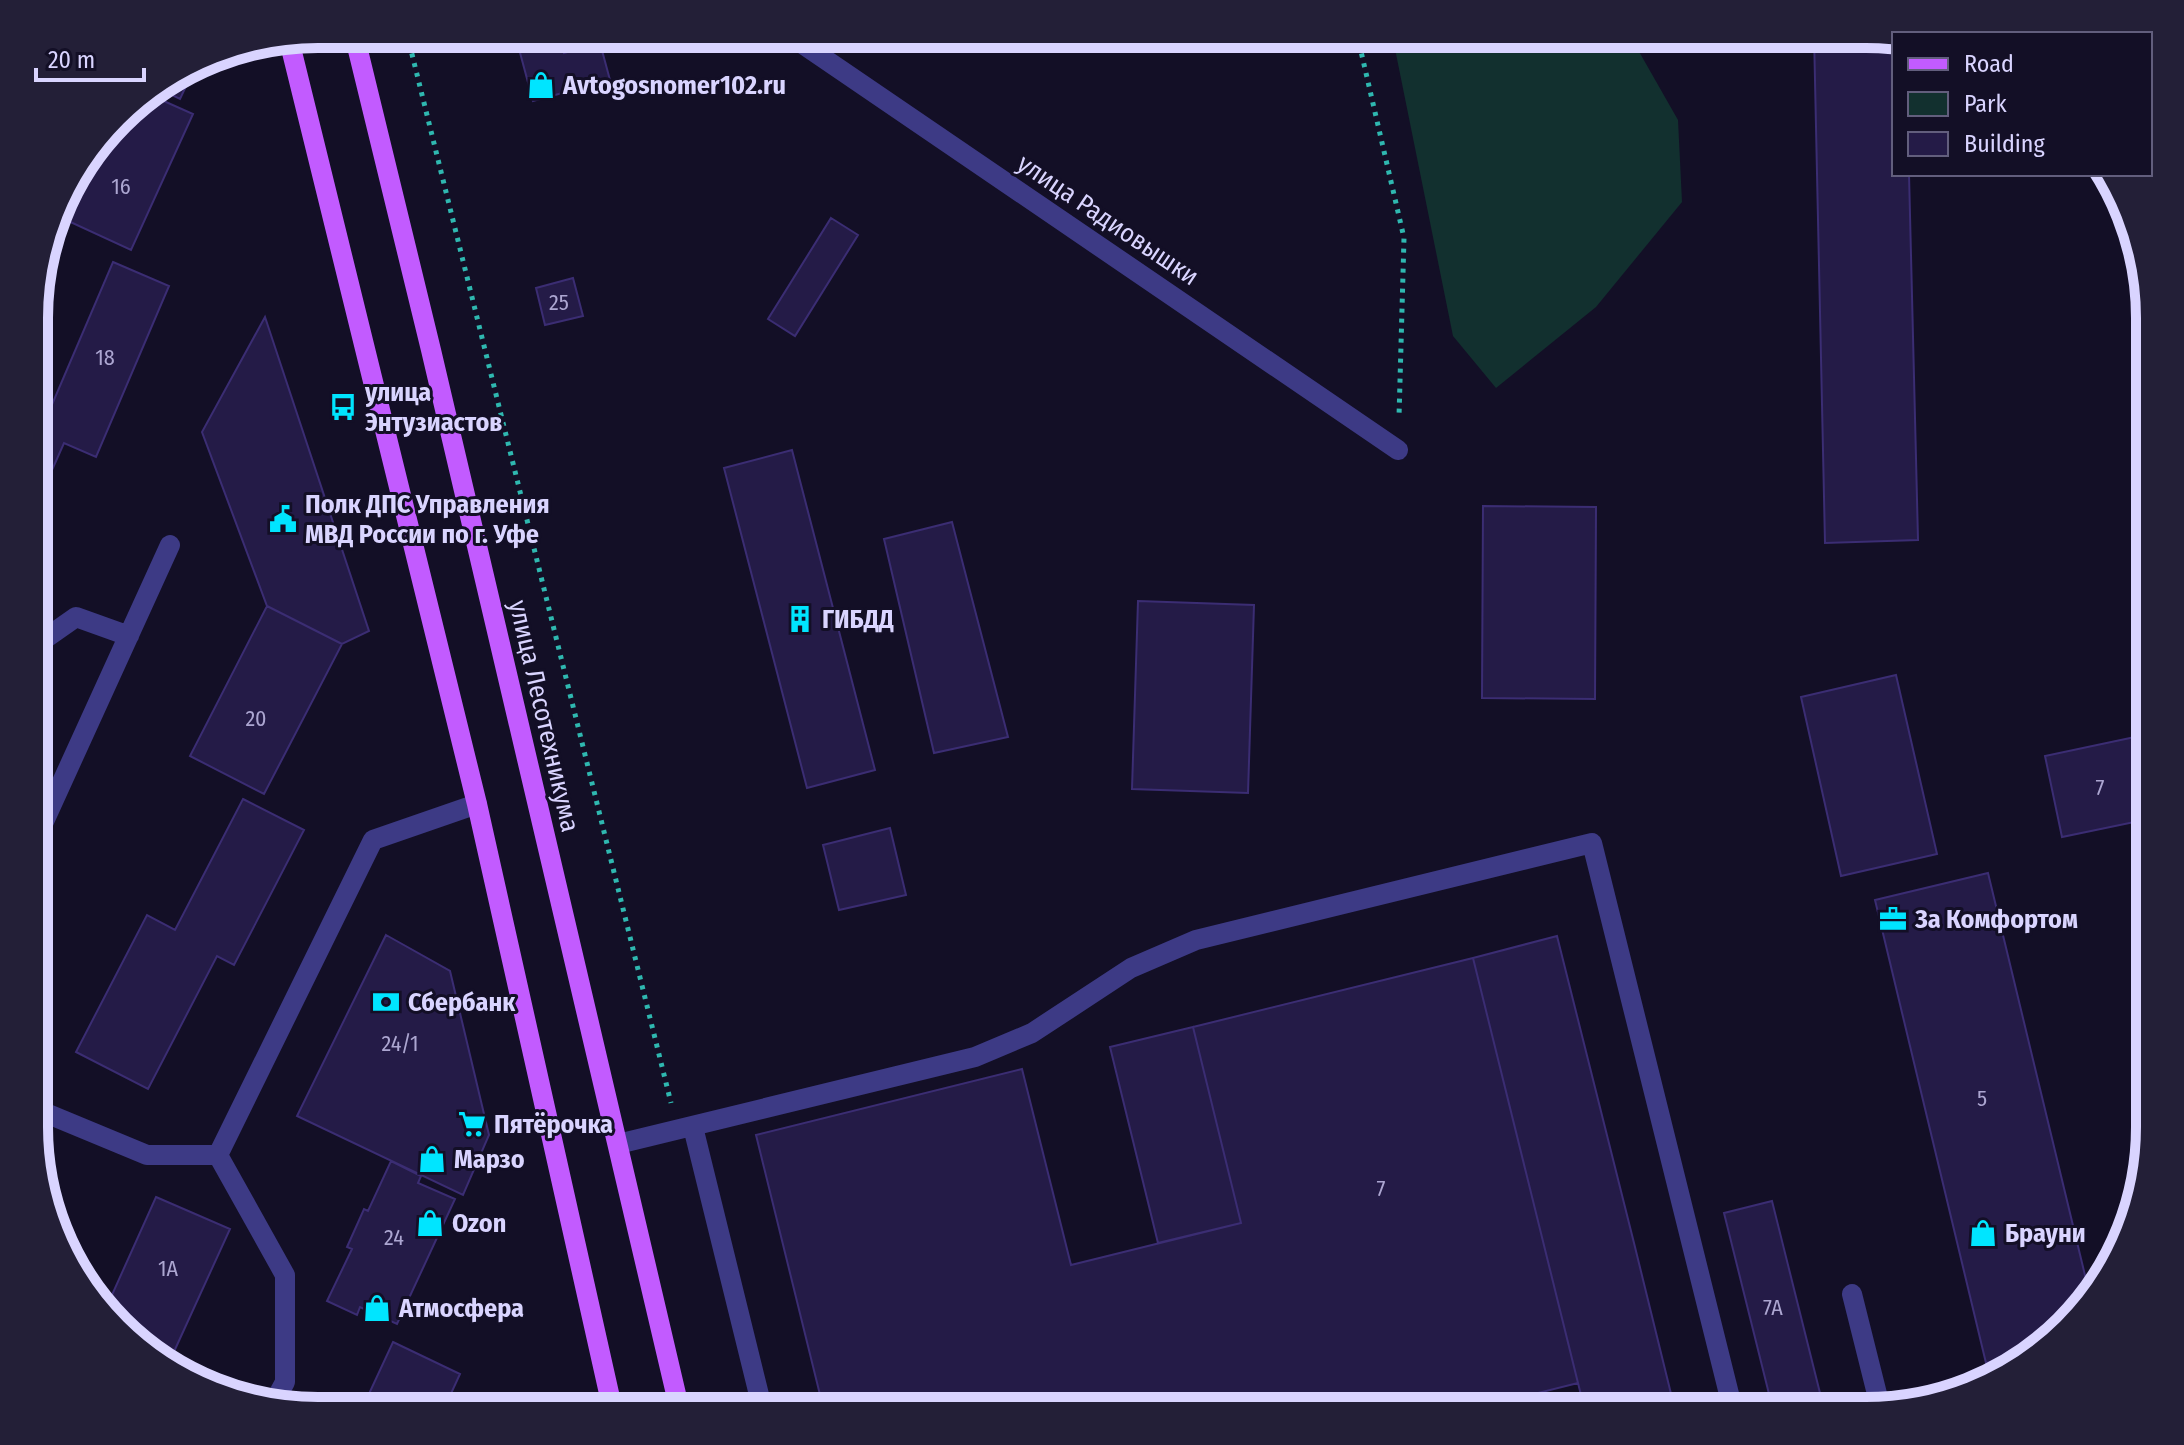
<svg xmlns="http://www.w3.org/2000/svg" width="2184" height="1445" font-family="'Fira Sans Condensed',sans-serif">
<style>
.green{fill:#12302f}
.building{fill:#241b47;stroke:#3b2d73;stroke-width:2}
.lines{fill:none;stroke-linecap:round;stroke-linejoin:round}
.path{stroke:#2fb8b0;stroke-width:5;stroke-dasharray:4 6;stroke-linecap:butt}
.minor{stroke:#3d3a85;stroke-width:20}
.major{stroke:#c25bff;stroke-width:20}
.labels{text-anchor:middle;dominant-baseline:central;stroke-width:6;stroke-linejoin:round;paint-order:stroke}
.number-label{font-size:22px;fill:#aca6d1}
.poi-label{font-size:26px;font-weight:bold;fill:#d9d4ff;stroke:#130f26;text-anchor:start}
.street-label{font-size:26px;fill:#d9d4ff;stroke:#130f26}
.rim{fill:none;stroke:#d9d4ff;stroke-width:10}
</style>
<rect width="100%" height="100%" fill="#130f26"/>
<path class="green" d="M1392 34H1629L1678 120 1682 202 1596 307 1496 388 1453 336Z"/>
<path class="building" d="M515 34H559L564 53 600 43 610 80 533 101Z
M1814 34H1867L1894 39V174H1909L1918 540 1825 543Z
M197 63 180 99 157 88Z
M148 94 193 114 131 250 66 220 101 143 130 105Z
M831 218 858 235 795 336 768 319Z
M113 262 169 286 96 457 64 443 36 506V430L40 431 42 428Z
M573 278 583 316 545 325 536 288Z
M265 317 369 631 342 644 267 606 202 432Z
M792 450 875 770 807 788 724 468Z
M1483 506 1596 507 1595 699 1482 698Z
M952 522 1008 737 934 753 884 539Z
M1138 601 1254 605 1248 793 1132 789Z
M267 606 342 644 264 794 190 756Z
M1896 675 1937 854 1841 876 1801 697Z
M2149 734V819L2062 837 2045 756Z
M243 799 304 830 234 965 217 956 148 1089 76 1052 147 915 175 930Z
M890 828 906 895 839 910 823 845Z
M1988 873 2090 1296 2030 1352 1986 1363 1875 900Z
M386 935 450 971 489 1135 463 1195 297 1116Z
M1557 936 1634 1243 1675 1410 1585 1411 1578 1383 1473 958Z
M1473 958 1578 1383 1466 1411H824L756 1135 1022 1069 1071 1265 1241 1223 1193 1027Z
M1193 1027 1241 1223 1158 1243 1110 1047Z
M391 1161 421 1176 418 1183 455 1199 397 1324 360 1307 357 1315 327 1301 352 1249 347 1247 356 1227 364 1209 368 1211Z
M156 1197 230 1229 167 1367 160 1363 107 1306Z
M1772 1201 1822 1401 1783 1410H1773L1724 1213Z
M393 1342 460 1374 443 1411H361Z"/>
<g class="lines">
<path class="path" d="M407 34 671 1103
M1357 34 1404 238 1399 417"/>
<path class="minor" d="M788 34 1398 450
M36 645 76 617 129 636
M36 839 170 545
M36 1109 147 1155H218L373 840 477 804
M693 1127 763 1411
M618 1144 975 1057 1032 1033 1131 968 1196 940 1592 843 1733 1410
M218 1155 285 1275V1382L273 1404
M1852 1294 1881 1410"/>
<path class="major" d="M354 34 431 350 680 1411
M289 40 477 804 613 1411"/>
</g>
<defs>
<g id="shop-bare" transform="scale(2.16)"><path d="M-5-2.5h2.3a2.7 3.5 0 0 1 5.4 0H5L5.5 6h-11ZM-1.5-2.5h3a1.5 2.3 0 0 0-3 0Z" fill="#00e5ff" stroke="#130f26" stroke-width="2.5" paint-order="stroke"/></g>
<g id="bus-bare" transform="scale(2.16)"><path d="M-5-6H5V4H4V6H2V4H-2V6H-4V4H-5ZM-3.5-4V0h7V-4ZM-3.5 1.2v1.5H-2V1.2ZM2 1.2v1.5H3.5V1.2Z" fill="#00e5ff" stroke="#130f26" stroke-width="2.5" paint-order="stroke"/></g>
<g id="civic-bare" transform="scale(2.16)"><path d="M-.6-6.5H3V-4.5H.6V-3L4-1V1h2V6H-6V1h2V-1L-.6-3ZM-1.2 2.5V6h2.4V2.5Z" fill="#00e5ff" stroke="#130f26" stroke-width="2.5" paint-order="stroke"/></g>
<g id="building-bare" transform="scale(2.16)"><path d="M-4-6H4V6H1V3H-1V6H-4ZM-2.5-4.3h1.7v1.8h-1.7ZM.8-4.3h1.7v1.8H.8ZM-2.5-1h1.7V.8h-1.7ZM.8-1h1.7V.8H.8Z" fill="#00e5ff" stroke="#130f26" stroke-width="2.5" paint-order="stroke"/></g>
<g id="office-bare" transform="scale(2.16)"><path d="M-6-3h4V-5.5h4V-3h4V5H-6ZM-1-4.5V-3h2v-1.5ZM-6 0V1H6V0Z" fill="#00e5ff" stroke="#130f26" stroke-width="2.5" paint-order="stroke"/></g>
<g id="bank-bare" transform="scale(2.16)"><path d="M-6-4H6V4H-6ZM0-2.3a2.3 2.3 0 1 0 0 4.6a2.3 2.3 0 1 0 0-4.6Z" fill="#00e5ff" stroke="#130f26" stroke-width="2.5" paint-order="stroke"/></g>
<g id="supermarket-bare" transform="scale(2.16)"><path d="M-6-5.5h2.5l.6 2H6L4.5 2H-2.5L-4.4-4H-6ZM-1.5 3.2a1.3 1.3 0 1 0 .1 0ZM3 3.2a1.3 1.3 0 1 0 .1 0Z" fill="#00e5ff" stroke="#130f26" stroke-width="2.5" paint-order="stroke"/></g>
</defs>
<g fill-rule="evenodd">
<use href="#shop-bare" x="541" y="85"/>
<use href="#bus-bare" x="343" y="407"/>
<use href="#civic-bare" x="283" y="519"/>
<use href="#building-bare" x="800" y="619"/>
<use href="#office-bare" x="1893" y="919"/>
<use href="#bank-bare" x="386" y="1002"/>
<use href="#supermarket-bare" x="472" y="1124"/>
<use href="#shop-bare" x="432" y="1159"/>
<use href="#shop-bare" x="430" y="1223"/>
<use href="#shop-bare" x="1983" y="1233"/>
<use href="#shop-bare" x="377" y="1308"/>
</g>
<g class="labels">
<g class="number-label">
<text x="121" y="186">16</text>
<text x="559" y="302">25</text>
<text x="105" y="357">18</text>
<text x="256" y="718">20</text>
<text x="2100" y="787">7</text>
<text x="400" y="1043">24/1</text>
<text x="1982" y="1098">5</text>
<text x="1381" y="1188">7</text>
<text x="394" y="1237">24</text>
<text x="168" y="1268">1А</text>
<text x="1773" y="1307">7А</text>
</g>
<g class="poi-label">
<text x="563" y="85">Avtogosnomer102.ru</text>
<text x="365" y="392">улица<tspan x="365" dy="30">Энтузиастов</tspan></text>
<text x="305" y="504">Полк ДПС Управления<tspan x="305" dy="30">МВД России по г. Уфе</tspan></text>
<text x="822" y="619">ГИБДД</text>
<text x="1915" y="919">За Комфортом</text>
<text x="408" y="1002">Сбербанк</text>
<text x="494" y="1124">Пятёрочка</text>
<text x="454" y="1159">Марзо</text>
<text x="452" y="1223">Ozon</text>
<text x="2005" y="1233">Брауни</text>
<text x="399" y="1308">Атмосфера</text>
</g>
<g class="street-label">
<text transform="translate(1108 220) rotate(34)">улица Радиовышки</text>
<text transform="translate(544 716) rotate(77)">улица Лесотехникума</text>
</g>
</g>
<path d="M0 0H2184V1445H0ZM318 48H1866A270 270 0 0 1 2136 318V1127A270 270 0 0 1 1866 1397H318A270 270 0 0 1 48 1127V318A270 270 0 0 1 318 48Z" fill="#231f37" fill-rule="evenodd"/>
<path class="rim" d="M318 48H1866A270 270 0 0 1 2136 318V1127A270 270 0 0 1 1866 1397H318A270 270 0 0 1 48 1127V318A270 270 0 0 1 318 48Z"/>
<rect x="1892" y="32" width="260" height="144" fill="#130f26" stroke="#625e7d" stroke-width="2"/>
<rect x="1908" y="58" width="40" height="12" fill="#c25bff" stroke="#625e7d" stroke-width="2"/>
<text x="1964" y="72" font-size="24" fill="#d9d4ff">Road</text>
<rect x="1908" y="92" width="40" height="24" fill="#12302f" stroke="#625e7d" stroke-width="2"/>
<text x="1964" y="112" font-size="24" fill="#d9d4ff">Park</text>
<rect x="1908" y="132" width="40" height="24" fill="#241b47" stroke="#625e7d" stroke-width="2"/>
<text x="1964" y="152" font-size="24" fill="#d9d4ff">Building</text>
<path d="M36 68v12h108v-12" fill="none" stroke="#d9d4ff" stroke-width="4"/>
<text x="48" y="68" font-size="24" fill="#d9d4ff" stroke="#130f26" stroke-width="6" paint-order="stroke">20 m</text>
</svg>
